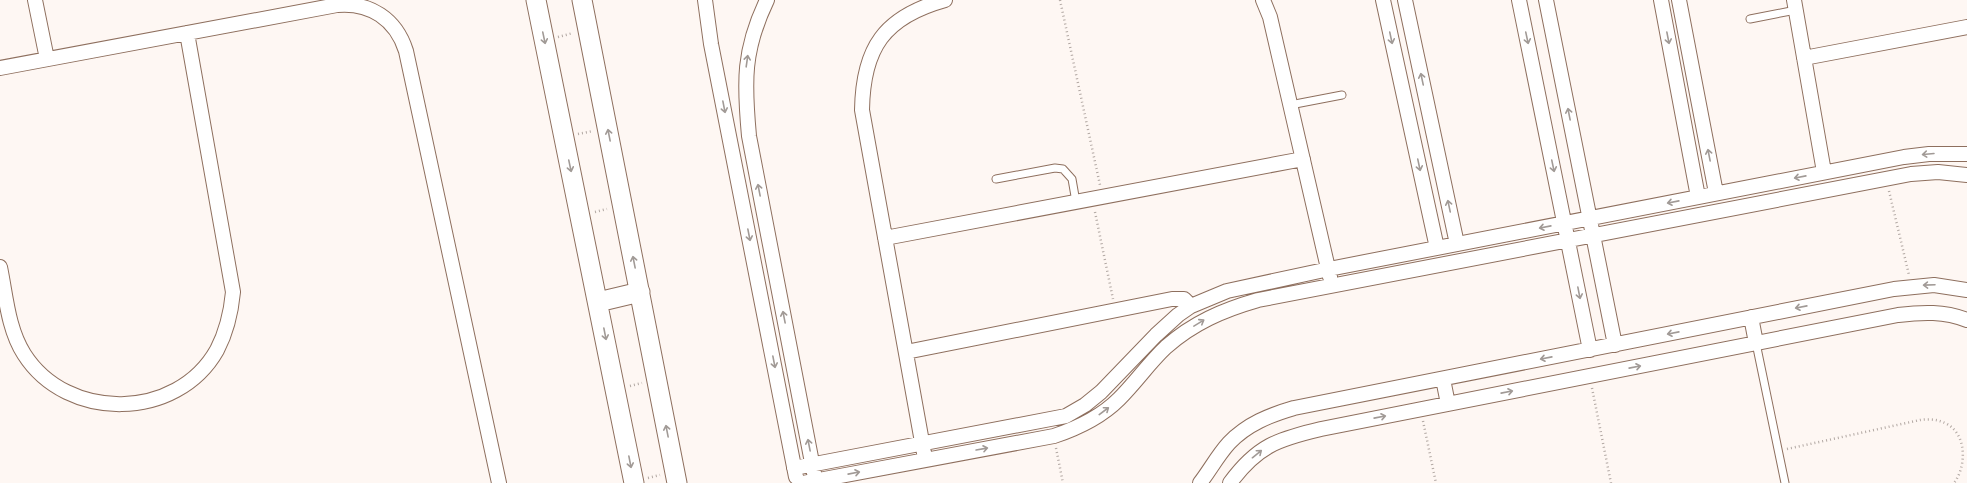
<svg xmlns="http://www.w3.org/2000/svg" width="1967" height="483" font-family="'Libre Baskerville',serif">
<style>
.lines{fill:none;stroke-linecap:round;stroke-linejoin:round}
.lane-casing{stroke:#8e6f5e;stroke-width:9}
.street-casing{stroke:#8e6f5e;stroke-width:16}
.secondary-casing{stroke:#8e6f5e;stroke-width:21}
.path{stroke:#b2a8a3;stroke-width:2.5;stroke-dasharray:1 3;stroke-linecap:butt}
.lane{stroke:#fff;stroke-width:7}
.street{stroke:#fff;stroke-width:14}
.secondary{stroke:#fff;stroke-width:19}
.oneway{stroke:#a19a96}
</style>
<rect width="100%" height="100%" fill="#fef7f3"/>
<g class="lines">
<g class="lane-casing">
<path id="lane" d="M1750 19 1796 10
M1290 105 1342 95
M996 179 1055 168 1063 169 1072 179 1076 202
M1756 343 1785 483"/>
</g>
<g class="street-casing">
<path id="street" d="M35 0 47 59
M705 0 711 44 796 477
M767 0C743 50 744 82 749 136L814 473
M1263 0 1270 17 1330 277
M1383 0 1437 248
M1405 0 1457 244
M1519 0 1590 350
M1546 0 1615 345
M1661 0 1698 197
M1679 0 1716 193
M1794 0 1824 172
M1804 58 1967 27
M0 68 337 5C370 2 396 19 406 51L499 483
M885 238 1303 159
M0 267C6 296 8 329 24 354 67 422 177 421 217 350 227 331 231 313 233 292L187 33
M1751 317 1756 343
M906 352 1172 299H1184L1191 306
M1443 379 1448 404
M924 453 862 110C863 48 884 17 945 0
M794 468 1066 416 1085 405 1101 392 1156 335 1178 315 1191 306 1227 291 1329 269 1904 157 1929 154H1967
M803 483 1054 436C1078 428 1101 417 1119 399 1136 382 1149 363 1166 347 1193 323 1223 310 1258 300L1911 174 1938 172 1967 175
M1200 483C1210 470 1218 455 1229 443 1247 424 1270 415 1294 408L1894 289 1934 285 1967 290
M1230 483C1257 446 1278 439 1321 429L1898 315C1922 312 1945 311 1967 320"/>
</g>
<g class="secondary-casing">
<path id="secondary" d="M536 0 634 483
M582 0 677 483
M598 302 640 292"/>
</g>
<path class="path" d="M1060 0 1100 185
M558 37 573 33
M578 134 593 131
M1889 191 1909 275
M595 212 607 209
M1095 212 1113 299
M630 386 642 383
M1592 388 1611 483
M1423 421 1436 483
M1056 448 1063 483
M1787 449 1920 420C1928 419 1937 419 1945 423 1967 433 1967 466 1954 483
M648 478 660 475"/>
<use href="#lane" class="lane"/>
<use href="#street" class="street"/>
<use href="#secondary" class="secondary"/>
</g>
<defs><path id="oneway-shaft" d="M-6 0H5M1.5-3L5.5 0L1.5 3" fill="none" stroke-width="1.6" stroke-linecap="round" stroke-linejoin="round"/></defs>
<g class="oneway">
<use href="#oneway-shaft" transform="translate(544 38) rotate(78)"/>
<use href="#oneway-shaft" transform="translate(1391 38) rotate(78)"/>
<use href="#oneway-shaft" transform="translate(1527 38) rotate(78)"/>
<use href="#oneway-shaft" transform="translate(1668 38) rotate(79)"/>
<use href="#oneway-shaft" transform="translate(747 61) rotate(-82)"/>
<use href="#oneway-shaft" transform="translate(1422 79) rotate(-102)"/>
<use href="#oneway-shaft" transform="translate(724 107) rotate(79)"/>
<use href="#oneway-shaft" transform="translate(1569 114) rotate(-101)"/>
<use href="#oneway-shaft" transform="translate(609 135) rotate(-101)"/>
<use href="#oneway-shaft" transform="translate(1928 154) rotate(175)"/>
<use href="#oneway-shaft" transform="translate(1709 155) rotate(-101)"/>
<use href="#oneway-shaft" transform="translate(1419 165) rotate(78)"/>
<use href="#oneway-shaft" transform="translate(570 166) rotate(78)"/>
<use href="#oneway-shaft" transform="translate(1553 166) rotate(78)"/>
<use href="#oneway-shaft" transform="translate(1800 177) rotate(169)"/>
<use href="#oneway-shaft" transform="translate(759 190) rotate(-101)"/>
<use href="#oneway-shaft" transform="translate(1673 202) rotate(169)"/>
<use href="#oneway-shaft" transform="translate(1449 206) rotate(-102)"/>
<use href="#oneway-shaft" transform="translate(1545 227) rotate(169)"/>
<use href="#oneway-shaft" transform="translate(749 235) rotate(79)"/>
<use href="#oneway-shaft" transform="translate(634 262) rotate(-101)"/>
<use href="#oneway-shaft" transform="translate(1929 285) rotate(178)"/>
<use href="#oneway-shaft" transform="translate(1579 293) rotate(79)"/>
<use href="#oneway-shaft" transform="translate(1801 307) rotate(169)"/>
<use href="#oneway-shaft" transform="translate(784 317) rotate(-101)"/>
<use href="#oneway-shaft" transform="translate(1199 323) rotate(-31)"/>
<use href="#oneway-shaft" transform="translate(1673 333) rotate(169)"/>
<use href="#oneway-shaft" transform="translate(605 334) rotate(79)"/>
<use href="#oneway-shaft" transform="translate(1546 358) rotate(169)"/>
<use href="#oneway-shaft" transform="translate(774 362) rotate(79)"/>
<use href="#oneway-shaft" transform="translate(1635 367) rotate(-11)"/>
<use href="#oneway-shaft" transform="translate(1507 392) rotate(-11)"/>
<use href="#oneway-shaft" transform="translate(1104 411) rotate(-37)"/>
<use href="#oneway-shaft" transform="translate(1380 417) rotate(-11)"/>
<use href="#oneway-shaft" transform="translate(667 431) rotate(-101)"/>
<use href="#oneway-shaft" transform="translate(809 445) rotate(-101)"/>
<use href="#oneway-shaft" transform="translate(982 449) rotate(-10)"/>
<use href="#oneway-shaft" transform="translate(1257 454) rotate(-39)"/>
<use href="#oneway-shaft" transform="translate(630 462) rotate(79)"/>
<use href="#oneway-shaft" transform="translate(854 473) rotate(-11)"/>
</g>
</svg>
